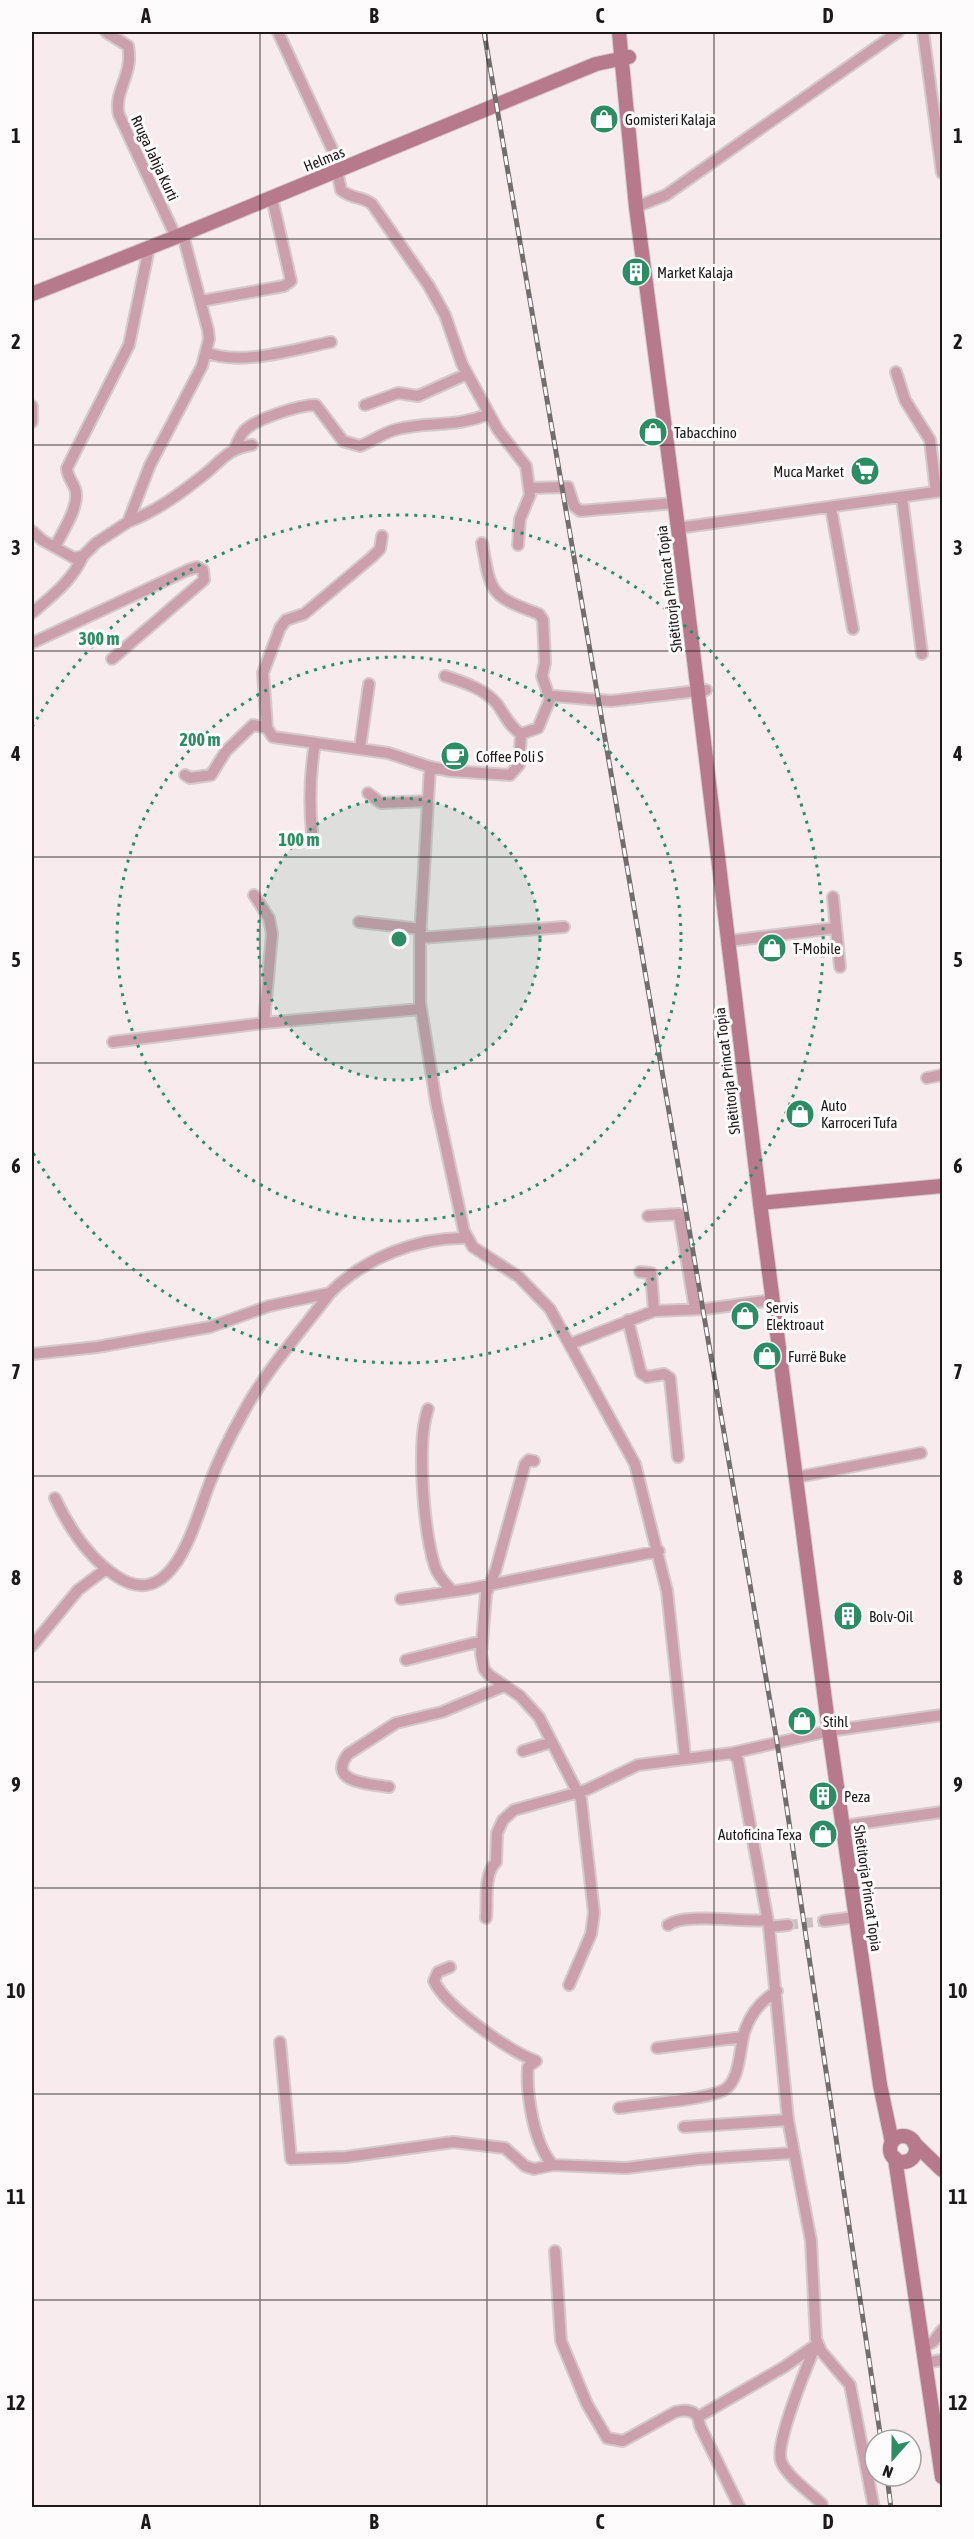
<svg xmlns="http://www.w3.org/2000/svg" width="974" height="2539" font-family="'Asap Condensed',sans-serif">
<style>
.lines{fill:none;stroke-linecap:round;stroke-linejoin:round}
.street-tunnel{stroke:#cbc1c4;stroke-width:10;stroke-dasharray:10 5;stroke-linecap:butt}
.street-casing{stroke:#d4c9cc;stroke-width:14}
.secondary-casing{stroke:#d4c9cc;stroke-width:16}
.street{stroke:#cba0ac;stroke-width:10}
.secondary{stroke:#b7798c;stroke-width:14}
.rail-casing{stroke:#746d6f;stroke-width:5}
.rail{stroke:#fefbfc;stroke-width:3;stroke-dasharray:9;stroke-linecap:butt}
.grid{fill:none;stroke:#1d191a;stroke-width:1.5;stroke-opacity:0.55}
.ring{fill:none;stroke:#2d8c65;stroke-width:3;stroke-dasharray:3 6}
.labels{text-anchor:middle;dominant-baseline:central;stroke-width:6;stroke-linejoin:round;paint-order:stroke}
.poi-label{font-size:15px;fill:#1d191a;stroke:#fefbfc;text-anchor:start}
.street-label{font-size:15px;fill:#1d191a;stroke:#fefbfc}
.centre{fill:#2d8c65;stroke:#fefbfc;stroke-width:3}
.ring-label{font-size:18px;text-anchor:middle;font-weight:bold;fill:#2d8c65;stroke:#fefbfc;stroke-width:6;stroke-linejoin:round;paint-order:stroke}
.neatline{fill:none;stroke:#1d191a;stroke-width:2}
.grid-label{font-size:20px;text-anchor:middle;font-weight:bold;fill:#1d191a}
</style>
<rect width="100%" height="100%" fill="#f7ebee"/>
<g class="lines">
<path class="street-tunnel" d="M788 1925 824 1921"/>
<g class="street-casing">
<path id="street" d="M106 32 128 46C134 75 113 91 119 115L176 237
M278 32 333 151 341 190C351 199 362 196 372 204L429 286 445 315 462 364 498 430 526 466 530 495 520 519 518 545
M923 32 942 173
M636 207 666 195 898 32
M201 301 284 286 291 281 272 198
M206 352C239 367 295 349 331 342
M896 372 905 400 930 440 936 492
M365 405 398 393 418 396 467 374
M32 406V422
M235 448C237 443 240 436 244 431 255 419 299 405 316 405L343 441 360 446C373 441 384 432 398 429 432 421 454 428 489 414
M530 488 568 487 574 506 580 511 675 503
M902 498 922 654
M831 508 853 629
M128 522C157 511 181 493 205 474 222 460 229 448 252 445
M678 528 942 491
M32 531 42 540 74 558 83 556 96 543 128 522 150 465 202 366 209 339 208 330 183 235
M382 536 380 549 372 557 304 614 286 620 280 628 263 673 267 728 273 737 388 753 430 767 451 771 510 775 519 765 521 734 538 728 550 699 554 696 611 701 706 690
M482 543C491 594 490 596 539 614L543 620 545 663 542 676 550 699
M55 547C62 532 77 511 76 494 76 484 67 479 67 468L129 345 149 248
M32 613C52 596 72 581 83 556
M32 643 188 570 197 567 203 570 204 580 112 659
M445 676C463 682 485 689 497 704 505 715 509 726 521 734
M360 748 369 684
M430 767 420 938V1002L436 1102 464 1231 473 1247 519 1277 550 1309 635 1464 667 1591 685 1757
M185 775 190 778 211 775 226 751 253 725 267 728
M368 793 381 803 428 801
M312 832C309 802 310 773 315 743
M254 895 269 918 272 934 264 1023
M833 897 840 967
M359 922 421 929
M420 938 564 927
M728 941 835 928
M113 1042 264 1023 421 1009
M927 1078 942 1075
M648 1216 679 1214 695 1309
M640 1272 651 1273 654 1311
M628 1320 641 1373 647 1377 664 1374 670 1378 678 1457
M570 1344 654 1311 705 1309 772 1300
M32 1354 97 1347 210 1327 269 1306 330 1293
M428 1409C416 1443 424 1532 435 1567 438 1576 445 1583 451 1590
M534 1461 529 1460 525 1464 496 1569 486 1594 481 1654 484 1669 489 1675 520 1696 539 1717 581 1799 594 1913 591 1934 569 1985
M803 1476 921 1453
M55 1498C69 1528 88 1557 116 1576 174 1615 195 1520 209 1485 218 1461 229 1438 242 1415 265 1371 300 1333 330 1293 364 1258 418 1237 467 1238
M401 1599 469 1589 659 1551
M32 1646 78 1590 106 1569
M406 1660 482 1641
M523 1751 552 1742
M732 1753 738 1760 769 1927 788 2120 811 2241 816 2339 821 2351 850 2385 874 2508
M389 1787C371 1784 326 1783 348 1754L396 1723 442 1712 504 1686
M843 1826 942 1812
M486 1918C488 1901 483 1875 496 1862L497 1833 503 1820 514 1810 586 1790 638 1765 732 1753 829 1731 942 1715
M824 1921 856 1917
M668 1925C684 1912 743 1923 767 1920
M769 1927 788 1925
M450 1967 438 1972 434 1981C446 2007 509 2051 536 2061L528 2067C526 2094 534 2145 553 2165
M280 2042 291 2159 346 2157 453 2142 505 2148 525 2166 534 2169 553 2165 626 2168 699 2159 793 2153
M657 2048 743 2037
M619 2108C643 2104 705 2100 724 2090 741 2080 739 2047 745 2030 751 2013 762 2000 777 1991
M684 2127 788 2120
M555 2251 561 2341 587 2404 607 2438 623 2441 675 2412C684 2410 692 2409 698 2417
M815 2347C807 2366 775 2443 781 2461 787 2477 810 2492 822 2504
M923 2347 933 2342 942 2330
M925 2363 942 2360
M740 2508 700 2426 698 2417 784 2367 817 2344"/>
</g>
<g class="secondary-casing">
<path id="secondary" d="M619 32 636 207 678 528 760 1203 829 1731 880 2085 892 2142
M32 294 176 237 596 64 629 57
M760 1203 942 1186
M890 2149a13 13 0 1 1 26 0a13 13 0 1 1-26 0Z
M914 2143 942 2170
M895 2158 942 2477"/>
</g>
<use href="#street" class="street"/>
<use href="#secondary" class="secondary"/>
<g class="rail-casing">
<path id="rail" d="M484 32 777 1742 881 2440
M887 2476 891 2508"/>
</g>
<use href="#rail" class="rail"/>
</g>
<path class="grid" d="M260 32V2508M487 32V2508M714 32V2508M32 239H942M32 445H942M32 651H942M32 857H942M32 1063H942M32 1270H942M32 1476H942M32 1682H942M32 1888H942M32 2094H942M32 2300H942"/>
<circle cx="399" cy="939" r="141" fill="#2d8c65" fill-opacity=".12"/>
<g class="ring">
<circle cx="399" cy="939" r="141"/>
<circle cx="399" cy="939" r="282"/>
<path d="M32 727A424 424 0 1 1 32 1151"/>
</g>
<defs>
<g id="shop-disc" transform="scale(1.5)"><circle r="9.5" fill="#2d8c65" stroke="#fefbfc"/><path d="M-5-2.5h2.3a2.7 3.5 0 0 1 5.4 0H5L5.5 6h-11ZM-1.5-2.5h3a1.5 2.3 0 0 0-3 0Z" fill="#fff"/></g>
<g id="building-disc" transform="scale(1.5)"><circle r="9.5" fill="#2d8c65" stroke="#fefbfc"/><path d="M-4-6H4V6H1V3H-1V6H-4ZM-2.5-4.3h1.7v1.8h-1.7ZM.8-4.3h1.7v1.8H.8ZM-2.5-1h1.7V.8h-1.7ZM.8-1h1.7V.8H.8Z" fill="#fff"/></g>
<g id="supermarket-disc" transform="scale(1.5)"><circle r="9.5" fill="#2d8c65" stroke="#fefbfc"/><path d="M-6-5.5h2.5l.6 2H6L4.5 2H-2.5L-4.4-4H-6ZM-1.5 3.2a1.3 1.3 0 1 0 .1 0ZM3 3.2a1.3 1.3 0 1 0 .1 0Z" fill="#fff"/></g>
<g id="cafe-disc" transform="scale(1.5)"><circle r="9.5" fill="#2d8c65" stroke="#fefbfc"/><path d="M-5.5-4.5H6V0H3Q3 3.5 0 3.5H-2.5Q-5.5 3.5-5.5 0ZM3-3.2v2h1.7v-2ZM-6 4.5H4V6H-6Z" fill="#fff"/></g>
</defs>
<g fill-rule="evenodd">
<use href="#shop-disc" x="604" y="119"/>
<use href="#building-disc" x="636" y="272"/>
<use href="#shop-disc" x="653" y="432"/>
<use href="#supermarket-disc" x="865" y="471"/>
<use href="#cafe-disc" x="455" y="756"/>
<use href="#shop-disc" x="772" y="948"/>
<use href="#shop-disc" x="800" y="1114"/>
<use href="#shop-disc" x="745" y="1316"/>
<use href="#shop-disc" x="767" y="1356"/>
<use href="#building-disc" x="848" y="1616"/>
<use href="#shop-disc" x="802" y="1721"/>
<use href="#building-disc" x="823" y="1796"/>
<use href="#shop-disc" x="823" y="1834"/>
</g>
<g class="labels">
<g class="poi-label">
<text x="625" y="119">Gomisteri Kalaja</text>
<text x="657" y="272">Market Kalaja</text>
<text x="674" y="432">Tabacchino</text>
<text x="844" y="471" text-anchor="end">Muca Market</text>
<text x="476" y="756">Coffee Poli S</text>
<text x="793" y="948">T-Mobile</text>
<text x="821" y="1105">Auto<tspan x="821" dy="17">Karroceri Tufa</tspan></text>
<text x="766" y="1307">Servis<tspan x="766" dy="17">Elektroaut</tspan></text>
<text x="788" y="1356">Furrë Buke</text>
<text x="869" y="1616">Bolv-Oil</text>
<text x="823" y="1721">Stihl</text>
<text x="844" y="1796">Peza</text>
<text x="802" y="1834" text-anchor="end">Autoficina Texa</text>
</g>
<g class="street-label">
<text transform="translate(155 158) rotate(65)">Rruga Jahja Kurti</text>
<text transform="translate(324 159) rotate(-22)">Helmas</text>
<text transform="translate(669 589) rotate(-97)">Shëtitorja Princat Topia</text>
<text transform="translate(727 1071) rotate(-97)">Shëtitorja Princat Topia</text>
<text transform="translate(868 1888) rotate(82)">Shëtitorja Princat Topia</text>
</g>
</g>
<circle cx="399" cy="939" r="9" class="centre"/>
<g class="ring-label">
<text x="99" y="645">300 m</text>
<text x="200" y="746">200 m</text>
<text x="299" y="846">100 m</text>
</g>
<rect width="974" height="2539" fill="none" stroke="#fefbfc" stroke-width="66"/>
<g transform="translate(893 2458) rotate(201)"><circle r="28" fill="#fefbfc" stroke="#a4a1a2" stroke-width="1.5"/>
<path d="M0-4.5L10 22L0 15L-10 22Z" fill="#2d8c65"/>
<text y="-9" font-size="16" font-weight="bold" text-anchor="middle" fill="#1d191a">N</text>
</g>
<rect x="33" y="33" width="908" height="2473" class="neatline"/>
<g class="grid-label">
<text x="146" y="23">A</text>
<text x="374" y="23">B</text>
<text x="600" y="23">C</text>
<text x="828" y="23">D</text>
<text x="16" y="143">1</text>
<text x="958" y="143">1</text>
<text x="16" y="349">2</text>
<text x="958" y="349">2</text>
<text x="16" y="555">3</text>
<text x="958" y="555">3</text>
<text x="16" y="761">4</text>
<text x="958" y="761">4</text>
<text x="16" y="967">5</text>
<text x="958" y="967">5</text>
<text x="16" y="1173">6</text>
<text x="958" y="1173">6</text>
<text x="16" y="1379">7</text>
<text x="958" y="1379">7</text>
<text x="16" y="1585">8</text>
<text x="958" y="1585">8</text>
<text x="16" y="1792">9</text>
<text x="958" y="1792">9</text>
<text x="16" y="1998">10</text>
<text x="958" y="1998">10</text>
<text x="16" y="2204">11</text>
<text x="958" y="2204">11</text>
<text x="16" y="2410">12</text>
<text x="958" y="2410">12</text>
<text x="146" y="2529">A</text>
<text x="374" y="2529">B</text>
<text x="600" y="2529">C</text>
<text x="828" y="2529">D</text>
</g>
</svg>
